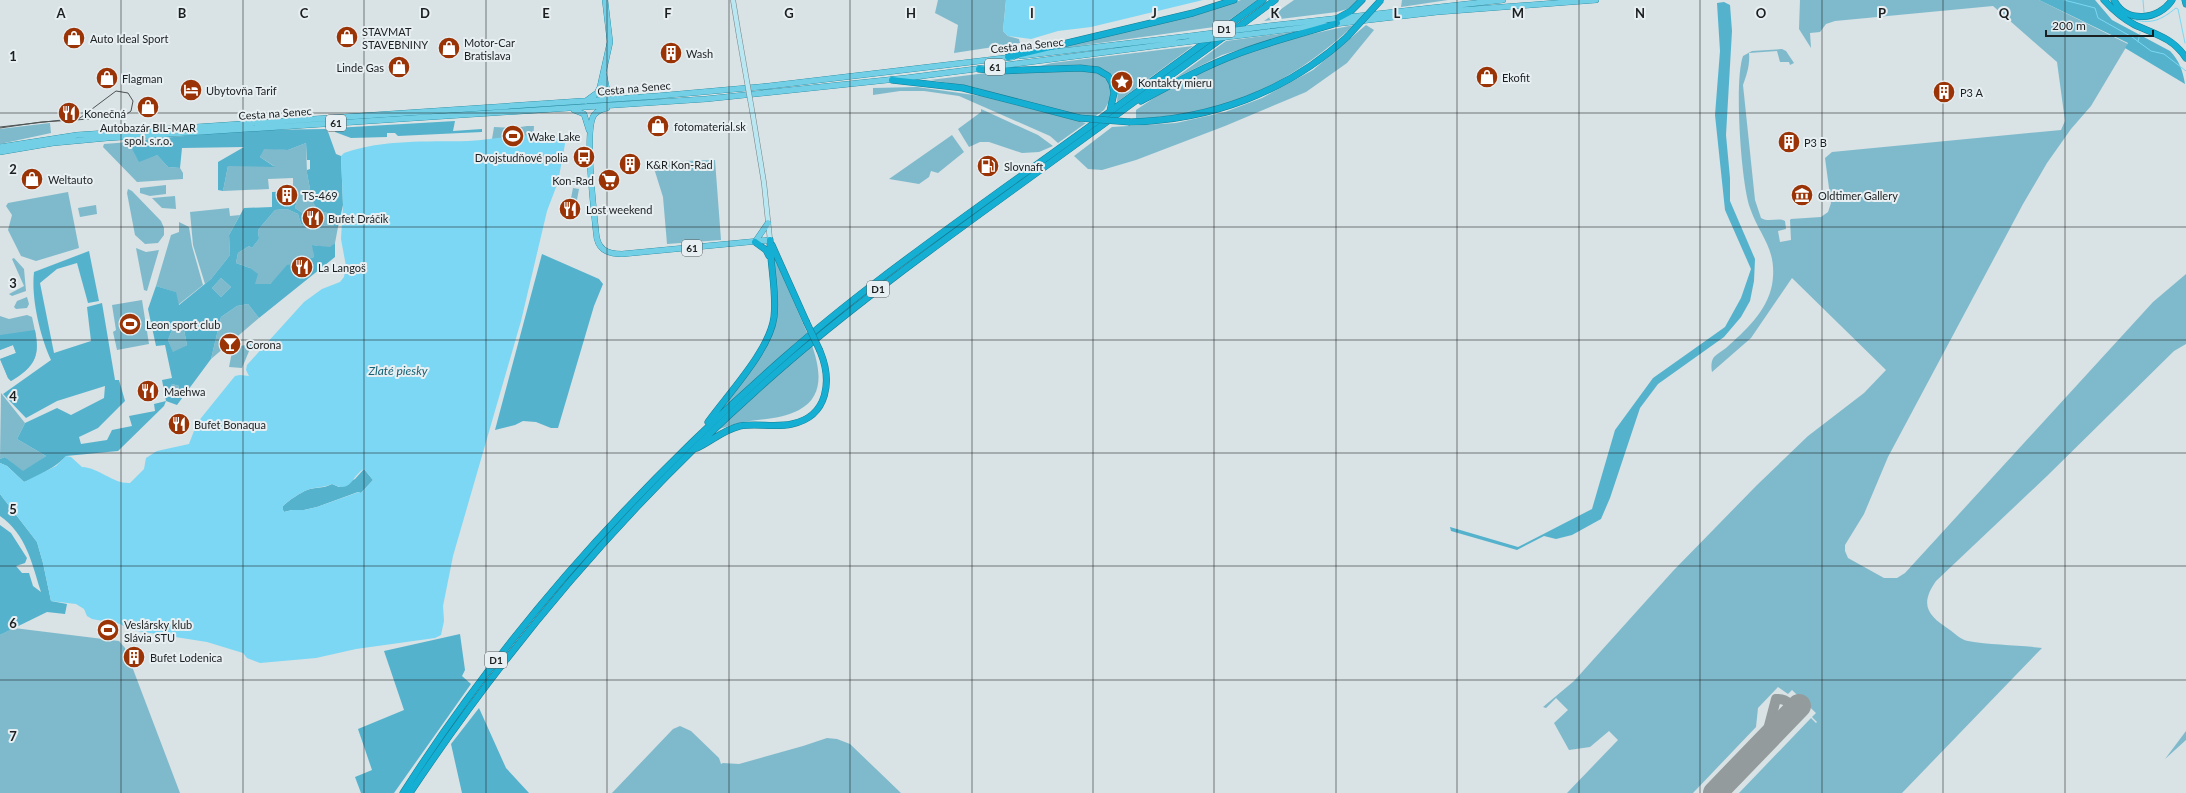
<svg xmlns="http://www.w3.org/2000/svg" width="2186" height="793" font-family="Lato,sans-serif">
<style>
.green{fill:#7fbacc}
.forest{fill:#55b2cd;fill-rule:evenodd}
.water{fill:#7bd7f3;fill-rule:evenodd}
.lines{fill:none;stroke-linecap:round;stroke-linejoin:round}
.stream{stroke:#7bd7f3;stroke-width:1}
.taxiway{stroke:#949b9c;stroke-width:10}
.runway{stroke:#949b9c;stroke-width:24}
.secondary-casing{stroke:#7a8184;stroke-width:5.5}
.primary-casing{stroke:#177d94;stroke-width:6}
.highway-casing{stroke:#177d94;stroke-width:7}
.secondary{stroke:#b9e7f2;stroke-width:4.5}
.primary{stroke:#73cfe5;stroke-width:5.5}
.highway{stroke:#15afd3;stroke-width:6}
.tram{stroke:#4f5455;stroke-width:1}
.secondary-bridge-casing{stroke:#7a8184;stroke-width:5.5;stroke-linecap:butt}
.primary-bridge-casing{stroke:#177d94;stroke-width:6;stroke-linecap:butt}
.highway-bridge-casing{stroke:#177d94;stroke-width:7;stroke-linecap:butt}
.secondary-bridge{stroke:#b9e7f2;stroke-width:4.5}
.primary-bridge{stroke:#73cfe5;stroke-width:5.5}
.highway-bridge{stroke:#15afd3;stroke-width:6}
.grid{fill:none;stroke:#1c1f20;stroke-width:1;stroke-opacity:0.55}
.labels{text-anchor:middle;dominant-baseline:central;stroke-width:4;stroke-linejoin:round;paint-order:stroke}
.shield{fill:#e7eff2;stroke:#595d5f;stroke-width:1}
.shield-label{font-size:10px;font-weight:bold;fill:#1c1f20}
.poi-label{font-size:11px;fill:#1c1f20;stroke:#e7eff2;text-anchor:start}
.street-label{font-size:11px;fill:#1c1f20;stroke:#e7eff2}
.water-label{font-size:12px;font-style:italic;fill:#156174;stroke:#e7eff2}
.grid-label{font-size:13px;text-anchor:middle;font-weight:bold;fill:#1c1f20;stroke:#e7eff2;stroke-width:4;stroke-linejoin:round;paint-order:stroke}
</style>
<rect width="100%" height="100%" fill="#d9e2e4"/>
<path class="green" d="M938 0H1006L1003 31 1008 36 1019 39 1020 43 954 53 958 25 935 13Z
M1241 0H1257L1221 26 1050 50 1223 6Z
M1294 0H1358L1351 8 1337 12 1264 21Z
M1402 0H1448L1401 7Z
M1800 0H2039L2128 44 2091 106 2071 129 2047 163 2023 204 1888 457 1864 514 1845 545V551L1848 558 1884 578H1897L1905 573 2153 302 2186 274V344L2174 351 2047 476 1936 581C1919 605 1928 616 1950 630 1955 634 1962 640 1968 641 1990 645 2019 645 2042 648L1902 793H1739L1811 718 1816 723 1817 722 1812 717 1816 713 1792 690 1788 694 1778 687 1758 708 1756 727 1693 793H1567L1618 740 1609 731 1590 747 1569 750 1554 723 1568 710 1556 698 1546 708 1543 707 1574 681 1673 571 1757 485 1808 436 1864 393 1886 370 1792 278 1751 338 1712 372C1711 367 1711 361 1714 357 1717 354 1722 351 1726 348 1745 331 1767 311 1772 285 1778 249 1760 237 1750 208 1741 183 1734 80 1743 56L1752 51 1782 49 1786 51 1794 63 1790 65 1789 62H1780L1777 51 1749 53C1750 65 1747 74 1743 85L1755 200 1761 218C1769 223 1778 217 1785 221L1786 229 1778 231 1780 242 1791 240 1790 220 1791 219 1821 217 1828 212 1831 203 1825 158 1832 152 2061 130 2065 121 2057 62 1993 6 1835 21 1826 24 1820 32 1810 33 1811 48 1799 29Z
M1354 25C1287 87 1226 113 1136 119V110C1200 65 1277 39 1354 25Z
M1366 25 1374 30 1347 63 1306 92 1225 126 1136 160 1102 170 1088 169 1074 156 1112 127 1176 123 1225 112 1262 98 1313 70Z
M1301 31 1222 55 1174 79 1226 41Z
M1193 46 1117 102C1123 54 1071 66 1040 66L1052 63Z
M1023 71H1096L1108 81 1112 92 1110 100 1104 110 1094 117 1076 116 973 87 930 80 986 73Z
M917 87 981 96 1086 123 1058 143 1050 136 959 96 924 91H900L873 95V88Z
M981 109 1038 135 1053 146 1039 152 1022 153 989 142H980L969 147 958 129 981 112Z
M50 123 51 133 0 144V129Z
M527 126H534L533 140 492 139 494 127 514 128Z
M952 135 964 152 938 173 931 171 929 177 919 184 889 179Z
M130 142 129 143 150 156 157 155 168 167 180 168 183 173V179L137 182 103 147 104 144Z
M306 143 307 173 312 200 326 212 331 225 338 227 335 243 330 248 313 245 314 257 288 265 270 284H255L250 268 236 263 238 253 249 246 252 248 259 239 258 230 275 210 287 209 298 214 301 224 315 230 319 224 311 212 307 216 295 208 298 197 293 191V178L268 179 269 189 223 191 228 166H274L260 157 263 148 288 150Z
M715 160 721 240 667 244 663 197 652 162Z
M166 185V194L150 196 140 193V188Z
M573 188 579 189 576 205 570 203Z
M128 189 132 191 161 221 164 228V235L158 243 145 244 135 235 127 193Z
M68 192 79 248 36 261 21 256 8 230 12 215 6 206 8 203Z
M175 196 176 209 162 208 152 198Z
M96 205 97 214 80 217 78 208Z
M229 208 230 216 240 215 229 235 230 255 211 279 205 284 193 245 190 212Z
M179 222 189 227 192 246 203 285 178 305 175 292 156 286 171 235 179 232Z
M136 248 146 252 159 250 147 291 144 290Z
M774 257C782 275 790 294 798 312 810 340 837 390 799 410 782 419 761 419 743 422 735 423 727 427 719 429L725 403 769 341 777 316Z
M14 258 24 269 26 291 12 296 9 294 24 286 12 259Z
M221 278 231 287 221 297 212 288Z
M27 297 29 304 27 308 16 309 14 307 17 301Z
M142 300 149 344 117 350 113 332 116 330 112 305Z
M248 304 259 318 211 359 221 317 237 306Z
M27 315 32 317C39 349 43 362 11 381L8 378 0 359 16 353 13 345 0 350V316L9 319Z
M172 330H184L187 345 173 353 168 340Z
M252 344 242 368 229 367 233 347Z
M172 384 179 386 177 395 170 393Z
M1 393 25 423 17 439 46 456 23 472 5 457 0 459Z
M14 628 119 641 125 648 180 793H0V635Z
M680 726 691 731 719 758 721 764 723 763 739 764 803 746 827 738 837 739 850 744 901 793H612L673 729Z
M2186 731V740L2165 759Z"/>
<path class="forest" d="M2039 0H2095L2112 20 2170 51C2179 60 2183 71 2185 84L2125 48 2128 43Z
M1724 2 1730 5 1732 31 1726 135 1730 178V201L1755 259 1754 281 1750 301 1741 317 1724 337 1658 384 1640 408 1610 498 1601 519 1572 535 1556 539 1544 536 1517 550 1451 531 1450 527 1518 547 1592 509 1615 430 1653 378 1725 327 1741 298 1751 269 1725 210 1715 115 1720 51 1717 3Z
M455 121 453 131 482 129V132L398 136 395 133H387V137L351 138 335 132V128Z
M327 129 336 154 341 156 343 205 338 227 331 225 326 212H319L312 200 307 173V170L310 169V160H307L306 143 288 150 264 149 260 157 275 167 228 166 223 191 218 190V162L244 147 182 148 180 168 168 167 157 155 139 162 129 143 140 140 252 130Z
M293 191 298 197 295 208 307 216 311 212 319 224 315 230 301 224 298 214 287 209 275 210 258 230 259 239 252 248 249 246 238 253 236 263 250 268 258 274 255 284H270L287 265 314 257 312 245 330 247 335 243V257L259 318 248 304 237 306 221 317 211 359 177 405 166 401 164 406 118 451 66 456C59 465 34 479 24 482L7 466 0 463V459L5 457 23 471 46 456 17 439 25 423 57 408 71 415 104 398 105 386 57 401 26 418 3 394 51 360C40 336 31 298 34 272L89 251 99 301 88 303 77 263 57 269 40 283 54 353 91 341 87 307 102 303 115 380H119L125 401 98 428 79 437 81 444 107 440 112 430 132 426 129 416 155 411 154 404 166 401 162 380 172 378 165 345 156 346 148 309 156 286 176 292 179 305 211 279 230 255 229 235 244 208 272 207V192ZM221 278 231 287 221 297 212 288ZM172 330H184L187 345 173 352 168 340ZM172 384 179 386 177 395 170 393Z
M542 254 599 279 603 284 594 306 558 428H551L536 422 523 421 515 425 495 430Z
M35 330C40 356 35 367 11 381L8 378 0 359 16 353 13 345 0 350V335Z
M364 469 373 480 361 493 358 492 317 507 304 510H292L284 512 283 510V506C289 500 300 493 307 490 315 487 323 489 332 484L339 487 355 479Z
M0 494 37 542 43 563 51 601 67 604 65 614 47 612 0 635V525L11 533 27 558 25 563 16 566 22 573H29L33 586 41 592C32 563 26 534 0 516Z
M460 634 465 670 462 676 471 684 394 793H361L355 777 372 770 358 729 404 710 384 651Z
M479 708 506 768 529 793H462L451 744Z"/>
<path class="water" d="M1006 0H1203L1091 27 1058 31 1031 39 1008 36 1003 31Z
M522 135 563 139 565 144 558 182 547 211 521 321 453 556 443 606 444 621 441 635 435 638 356 649 316 658 260 663 247 658 243 653 207 642 131 630 120 624 92 619 87 616 84 609 76 604 51 601 43 563 37 542 0 494V463L7 466 24 482 56 466 66 456 71 457 82 467C100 468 113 484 130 483L144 469 146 458 157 451 189 444 197 423 235 376 240 375 249 376 246 370 247 365 304 302 322 289 340 282 344 277 346 266 341 239 343 205 341 156 344 153C385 139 426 142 468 141 486 140 503 136 520 137ZM364 469 373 480 361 493 359 492 317 507 304 510H292L284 512 283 510V506C289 500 300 493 307 490 315 487 323 488 332 484 352 494 351 476 364 469Z"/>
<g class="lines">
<path class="stream" d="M2064 0 2095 8 2098 18 2132 37 2151 51 2164 54 2186 71
M2143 0 2144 12
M2132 19C2151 25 2161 20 2176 8L2178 9 2185 43
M2138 42 2140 33"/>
<path class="taxiway" d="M1742 764 1765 741 1776 699C1788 698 1793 706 1789 716"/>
<path class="runway" d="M1715 793 1799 706"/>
<g class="secondary-casing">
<path id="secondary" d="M733 0 739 36
M753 116 764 183 770 240"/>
</g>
<g class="primary-casing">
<path id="primary" d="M1334 24 1437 12 1596 0
M1268 26 1503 0
M1268 32 1325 25
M1021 56 1190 36
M604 75 607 90 621 97
M586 101 597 93 600 87 610 42 605 0
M607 108C602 109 597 111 594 115 584 130 594 211 596 232 597 249 606 254 622 254L770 240
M574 110 584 114 589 130
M0 147 77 135 657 96 769 86 1013 57
M0 152 53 143 107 138 706 99 906 78 1177 43
M755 242 768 223"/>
</g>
<g class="highway-casing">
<path id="highway" d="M2104 0C2113 10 2123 19 2135 25 2155 34 2173 38 2186 58
M2114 0C2126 24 2159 20 2172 0
M2185 0 2186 4
M1338 18 1351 11 1362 0
M1233 31 1275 0
M1008 57 1193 13 1234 0
M979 69 999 71 1080 68 1098 70 1108 76 1112 83 1114 93 1110 111
M892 80 963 88 1079 118
M1141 101C1174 83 1205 66 1240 53 1272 41 1305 33 1337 23
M1130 122C1211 120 1287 92 1347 37
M755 242 766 250 769 256
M772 245 806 321
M708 422C728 394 770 350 774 317 777 292 770 265 770 240
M697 448C712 441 723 430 740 426 757 423 775 428 792 424 829 416 832 380 820 351
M403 793C508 628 641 482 788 354 856 294 931 241 1004 188 1091 126 1177 63 1263 0
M410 793C518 631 644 486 792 359 860 301 933 248 1006 195 1079 142 1152 89 1225 36"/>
</g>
<use href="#secondary" class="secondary"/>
<use href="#primary" class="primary"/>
<use href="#highway" class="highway"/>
<path class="tram" d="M0 127 80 118 116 91 128 93 133 101 131 111 123 117 41 122 0 128"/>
<g class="secondary-bridge-casing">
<path id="secondary-bridge" d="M739 36 753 116"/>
</g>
<g class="primary-bridge-casing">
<path id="primary-bridge" d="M1190 36 1268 26
M1177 43 1268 32"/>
</g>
<g class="highway-bridge-casing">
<path id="highway-bridge" d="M1347 37 1381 0
M1079 118 1130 122
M806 321 820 351"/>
</g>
<use href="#secondary-bridge" class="secondary-bridge"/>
<use href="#primary-bridge" class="primary-bridge"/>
<use href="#highway-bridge" class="highway-bridge"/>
</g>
<path class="grid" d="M121 0V793M243 0V793M364 0V793M486 0V793M607 0V793M729 0V793M850 0V793M972 0V793M1093 0V793M1214 0V793M1336 0V793M1457 0V793M1579 0V793M1700 0V793M1822 0V793M1943 0V793M2065 0V793M0 113H2186M0 227H2186M0 340H2186M0 453H2186M0 566H2186M0 680H2186"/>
<defs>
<g id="shop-disc" transform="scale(1.15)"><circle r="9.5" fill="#9a3406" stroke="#e7eff2"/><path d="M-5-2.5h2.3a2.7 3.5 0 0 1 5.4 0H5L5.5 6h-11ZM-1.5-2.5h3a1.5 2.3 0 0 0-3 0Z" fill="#fff"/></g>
<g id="building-disc" transform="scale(1.15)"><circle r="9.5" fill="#9a3406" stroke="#e7eff2"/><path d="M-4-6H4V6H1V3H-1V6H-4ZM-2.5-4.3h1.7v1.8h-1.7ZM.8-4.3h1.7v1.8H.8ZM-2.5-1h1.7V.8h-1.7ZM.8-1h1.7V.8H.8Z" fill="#fff"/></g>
<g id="sight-disc" transform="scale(1.15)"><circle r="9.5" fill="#9a3406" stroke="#e7eff2"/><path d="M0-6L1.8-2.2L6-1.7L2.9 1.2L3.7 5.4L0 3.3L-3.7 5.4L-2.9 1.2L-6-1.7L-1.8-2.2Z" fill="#fff"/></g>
<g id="hotel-disc" transform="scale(1.15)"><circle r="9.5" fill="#9a3406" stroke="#e7eff2"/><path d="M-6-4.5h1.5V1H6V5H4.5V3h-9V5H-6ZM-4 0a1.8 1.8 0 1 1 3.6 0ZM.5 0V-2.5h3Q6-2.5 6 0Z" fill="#fff"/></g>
<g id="restaurant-disc" transform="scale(1.15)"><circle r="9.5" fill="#9a3406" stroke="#e7eff2"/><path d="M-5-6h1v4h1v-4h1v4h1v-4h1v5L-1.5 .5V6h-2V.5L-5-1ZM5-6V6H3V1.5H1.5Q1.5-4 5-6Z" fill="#fff"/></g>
<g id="stadium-disc" transform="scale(1.15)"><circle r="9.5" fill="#9a3406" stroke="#e7eff2"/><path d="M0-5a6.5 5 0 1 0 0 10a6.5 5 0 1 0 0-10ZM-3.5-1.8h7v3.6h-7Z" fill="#fff"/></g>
<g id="bus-disc" transform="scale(1.15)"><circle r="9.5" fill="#9a3406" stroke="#e7eff2"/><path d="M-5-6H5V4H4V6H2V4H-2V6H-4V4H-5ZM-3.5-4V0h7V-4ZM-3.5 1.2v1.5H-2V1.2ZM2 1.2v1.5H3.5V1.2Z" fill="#fff"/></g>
<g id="fuel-disc" transform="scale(1.15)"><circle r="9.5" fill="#9a3406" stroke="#e7eff2"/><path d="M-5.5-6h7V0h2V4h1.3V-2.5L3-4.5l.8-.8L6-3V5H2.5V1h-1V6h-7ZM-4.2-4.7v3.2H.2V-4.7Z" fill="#fff"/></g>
<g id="supermarket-disc" transform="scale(1.15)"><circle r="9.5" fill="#9a3406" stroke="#e7eff2"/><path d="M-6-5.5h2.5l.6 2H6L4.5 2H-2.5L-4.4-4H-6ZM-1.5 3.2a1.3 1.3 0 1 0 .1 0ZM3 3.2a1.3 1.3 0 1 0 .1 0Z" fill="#fff"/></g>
<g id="museum-disc" transform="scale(1.15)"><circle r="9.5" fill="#9a3406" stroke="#e7eff2"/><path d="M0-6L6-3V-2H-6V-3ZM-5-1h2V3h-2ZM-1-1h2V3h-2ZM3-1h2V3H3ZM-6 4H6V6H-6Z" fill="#fff"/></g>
<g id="bar-disc" transform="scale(1.15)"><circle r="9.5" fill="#9a3406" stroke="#e7eff2"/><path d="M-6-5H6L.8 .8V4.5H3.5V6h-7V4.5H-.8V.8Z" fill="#fff"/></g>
</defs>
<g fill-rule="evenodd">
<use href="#shop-disc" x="347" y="37"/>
<use href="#shop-disc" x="74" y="38"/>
<use href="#shop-disc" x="449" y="48"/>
<use href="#building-disc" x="671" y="53"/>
<use href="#shop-disc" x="399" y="67"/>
<use href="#shop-disc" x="1487" y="77"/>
<use href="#shop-disc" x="107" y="78"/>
<use href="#sight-disc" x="1122" y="82"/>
<use href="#hotel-disc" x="191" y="90"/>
<use href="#building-disc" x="1944" y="92"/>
<use href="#shop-disc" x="148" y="107"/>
<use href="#restaurant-disc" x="69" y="113"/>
<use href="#shop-disc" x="658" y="126"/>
<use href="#stadium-disc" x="513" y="136"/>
<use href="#building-disc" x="1789" y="142"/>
<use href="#bus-disc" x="584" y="157"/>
<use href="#building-disc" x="630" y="164"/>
<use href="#fuel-disc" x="988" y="166"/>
<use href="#shop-disc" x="32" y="179"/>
<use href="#supermarket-disc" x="609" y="180"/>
<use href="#building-disc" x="287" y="195"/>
<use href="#museum-disc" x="1802" y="195"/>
<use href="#restaurant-disc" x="570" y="209"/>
<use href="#restaurant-disc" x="313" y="218"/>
<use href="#restaurant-disc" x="302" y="267"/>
<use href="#stadium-disc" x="130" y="324"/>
<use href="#bar-disc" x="230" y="344"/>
<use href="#restaurant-disc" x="148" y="391"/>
<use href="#restaurant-disc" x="179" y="424"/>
<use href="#stadium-disc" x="108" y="630"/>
<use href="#building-disc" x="134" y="657"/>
</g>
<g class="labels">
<g class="shield">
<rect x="1213" y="21" width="22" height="16" rx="3"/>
<rect x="985" y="59" width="20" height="16" rx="3"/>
<rect x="326" y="115" width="20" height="16" rx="3"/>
<rect x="682" y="240" width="20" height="16" rx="3"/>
<rect x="867" y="281" width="22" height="16" rx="3"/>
<rect x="485" y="652" width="22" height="16" rx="3"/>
</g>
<g class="shield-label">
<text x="1224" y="29">D1</text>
<text x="995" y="67">61</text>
<text x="336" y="123">61</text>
<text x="692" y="248">61</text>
<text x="878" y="289">D1</text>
<text x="496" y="660">D1</text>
</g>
<g class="poi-label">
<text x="362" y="31">STAVMAT<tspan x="362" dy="13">STAVEBNINY</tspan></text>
<text x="90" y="38">Auto Ideal Sport</text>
<text x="464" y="42">Motor-Car<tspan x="464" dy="13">Bratislava</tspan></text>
<text x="686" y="53">Wash</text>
<text x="384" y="67" text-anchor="end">Linde Gas</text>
<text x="1502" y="77">Ekofit</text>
<text x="122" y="78">Flagman</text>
<text x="1138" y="82">Kontakty mieru</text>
<text x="206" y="90">Ubytovňa Tarif</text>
<text x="1960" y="92">P3 A</text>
<text x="84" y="113">Konečná</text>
<text x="674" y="126">fotomaterial.sk</text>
<text x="148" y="127" text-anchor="middle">Autobazár BIL-MAR<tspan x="148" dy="13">spol. s.r.o.</tspan></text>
<text x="528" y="136">Wake Lake</text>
<text x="1804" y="142">P3 B</text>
<text x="568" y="157" text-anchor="end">Dvojstudňové polia</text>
<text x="646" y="164">K&amp;R Kon-Rad</text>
<text x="1004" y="166">Slovnaft</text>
<text x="48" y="179">Weltauto</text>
<text x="594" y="180" text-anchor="end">Kon-Rad</text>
<text x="302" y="195">TS-469</text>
<text x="1818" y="195">Oldtimer Gallery</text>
<text x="586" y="209">Lost weekend</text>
<text x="328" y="218">Bufet Dráčik</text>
<text x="318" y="267">La Langoš</text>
<text x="146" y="324">Leon sport club</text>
<text x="246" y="344">Corona</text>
<text x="164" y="391">Maehwa</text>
<text x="194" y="424">Bufet Bonaqua</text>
<text x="124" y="624">Veslársky klub<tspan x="124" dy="13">Slávia STU</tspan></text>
<text x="150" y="657">Bufet Lodenica</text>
</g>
<g class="street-label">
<text transform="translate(1027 45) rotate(-6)">Cesta na Senec</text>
<text transform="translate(634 88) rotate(-5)">Cesta na Senec</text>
<text transform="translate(275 113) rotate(-4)">Cesta na Senec</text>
</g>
<g class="water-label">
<text x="398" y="370">Zlaté piesky</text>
</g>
</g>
<g class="grid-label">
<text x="61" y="18">A</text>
<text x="182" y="18">B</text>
<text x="304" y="18">C</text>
<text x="425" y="18">D</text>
<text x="546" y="18">E</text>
<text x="668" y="18">F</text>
<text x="789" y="18">G</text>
<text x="911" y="18">H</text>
<text x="1032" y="18">I</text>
<text x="1154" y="18">J</text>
<text x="1275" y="18">K</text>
<text x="1397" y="18">L</text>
<text x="1518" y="18">M</text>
<text x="1640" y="18">N</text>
<text x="1761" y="18">O</text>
<text x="1882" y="18">P</text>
<text x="2004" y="18">Q</text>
<text x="13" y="61">1</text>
<text x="13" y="174">2</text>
<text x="13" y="288">3</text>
<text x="13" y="401">4</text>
<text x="13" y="514">5</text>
<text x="13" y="628">6</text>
<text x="13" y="741">7</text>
</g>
<path d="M2046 30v6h107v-6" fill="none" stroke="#1c1f20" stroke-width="2"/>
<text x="2052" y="30" font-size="12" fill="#1c1f20" stroke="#e7eff2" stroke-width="3" paint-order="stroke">200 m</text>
</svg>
